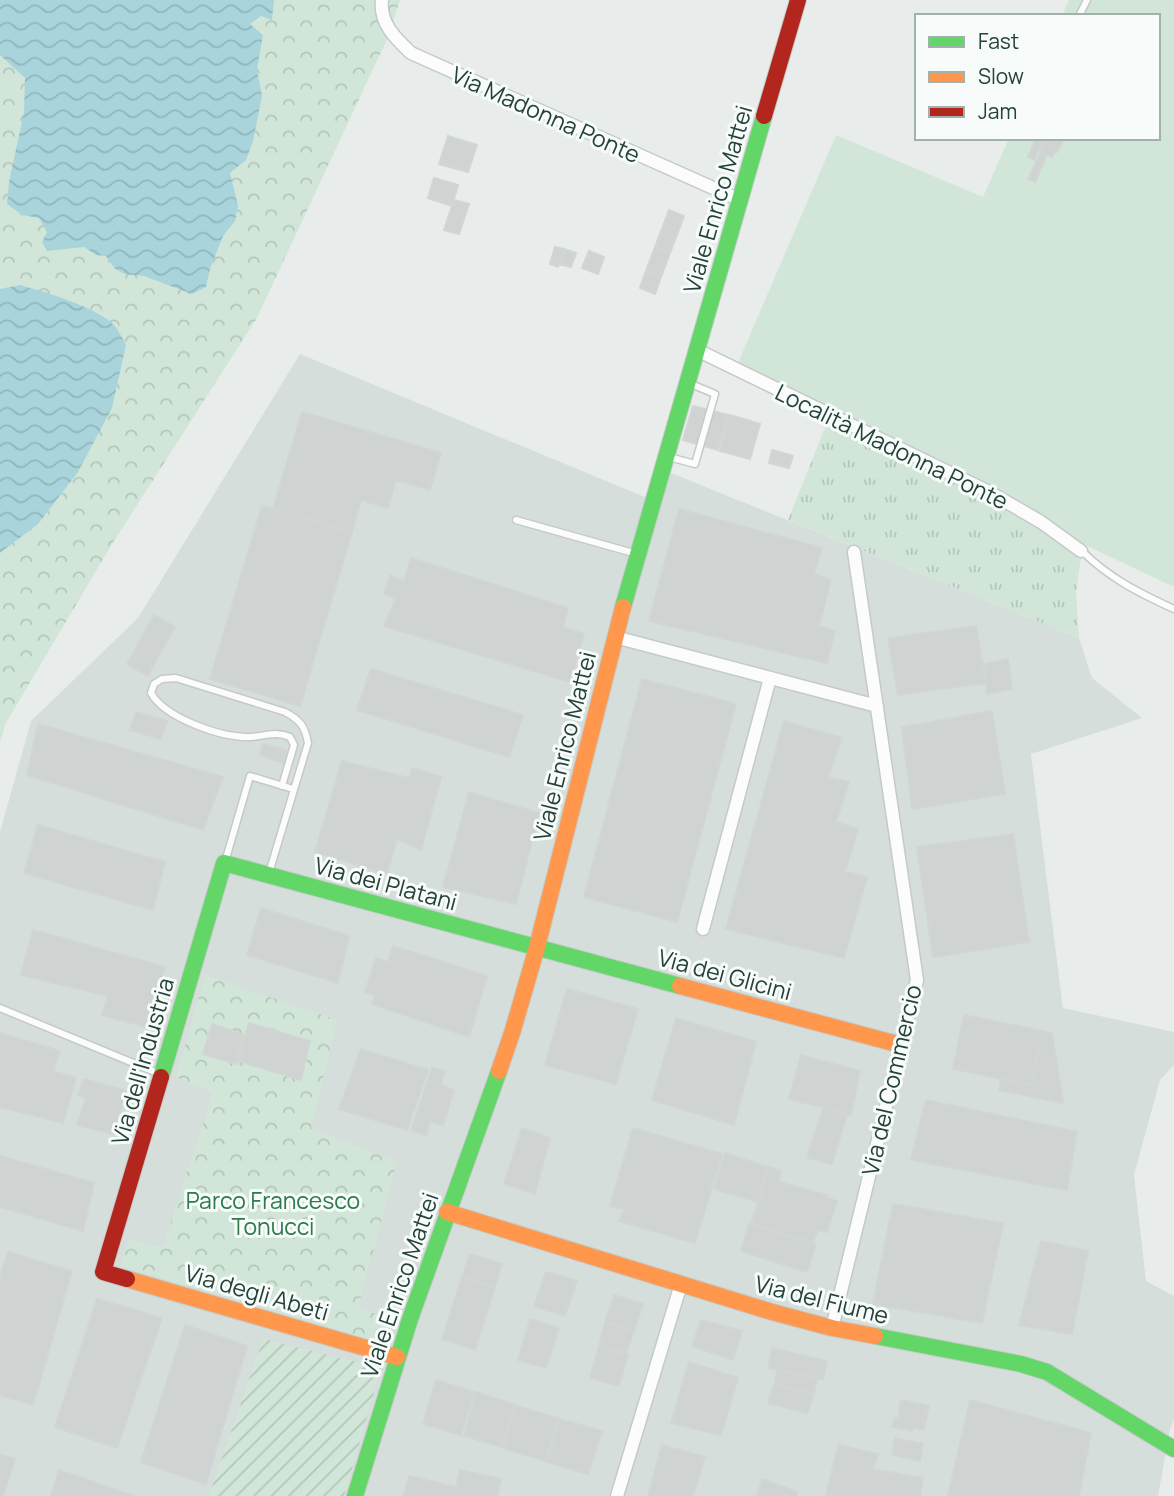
<svg xmlns="http://www.w3.org/2000/svg" width="1174" height="1496" font-family="Manrope,sans-serif">
<style>
.built{fill:#d6dedb}
.grass{fill:url(#grass-tufts)}
.forest{fill:url(#forest-crowns)}
.garden{fill:url(#garden-furrows)}
.pitch{fill:#d1e6d8}
.water{fill:url(#water-waves)}
.building{fill:#cfd4d2;stroke:#d1d6d4;stroke-width:2}
.lines{fill:none;stroke-linecap:round;stroke-linejoin:round}
.lane-casing{stroke:#c5cac8;stroke-width:9}
.street-casing{stroke:#c5cac8;stroke-width:15}
.fast-casing{stroke:#c3cbc8;stroke-width:18}
.slow-casing{stroke:#c3cbc8;stroke-width:18}
.jam-casing{stroke:#c3cbc8;stroke-width:18}
.lane{stroke:#fcfcfc;stroke-width:6}
.street{stroke:#fcfcfc;stroke-width:12}
.fast{stroke:#63d668;stroke-width:16}
.slow{stroke:#ff974d;stroke-width:16}
.jam{stroke:#b3261e;stroke-width:16}
.labels{text-anchor:middle;dominant-baseline:central;stroke-width:6;stroke-linejoin:round;paint-order:stroke}
.street-label{font-size:23px;fill:#24423a;stroke:#f7fbf9}
.park-label{font-size:23px;fill:#2d7a4b;stroke:#f7fbf9}
</style>
<defs>
<pattern id="grass-tufts" width="24" height="20" patternUnits="userSpaceOnUse" patternTransform="scale(1.75)"><rect width="24" height="20" fill="#d1e6d8"/><path d="M3 7l-1-3M5 7V3M7 7l1-3M15 17l-1-3M17 17v-4M19 17l1-3" fill="none" stroke="#b3c6ba"/></pattern>
<pattern id="forest-crowns" width="20" height="18" patternUnits="userSpaceOnUse" patternTransform="scale(1.75)"><rect width="20" height="18" fill="#d1e6d8"/><path d="M2 6a3 3 0 1 1 6 0M12 15a3 3 0 1 1 6 0" fill="none" stroke="#b3c6ba"/></pattern>
<pattern id="garden-furrows" width="10" height="10" patternUnits="userSpaceOnUse" patternTransform="scale(1.75)"><rect width="10" height="10" fill="#d1e6d8"/><path d="M-1 1l2-2M0 10L10 0M9 11l2-2" fill="none" stroke="#b3c6ba"/></pattern>
<pattern id="water-waves" width="16" height="10" patternUnits="userSpaceOnUse" patternTransform="scale(1.75)"><rect width="16" height="10" fill="#a9d4db"/><path d="M0 5q4-4 8 0t8 0" fill="none" stroke="#91b7bd"/></pattern>
</defs>
<rect width="100%" height="100%" fill="#e8edeb"/>
<path class="built" d="M300 354 642 496 662 501 671 473 1079 638 1092 678 1142 718 1031 754 1063 1008 1174 1032V1065L1160 1080 1134 1175 1146 1281 1174 1296V1419L1170 1429 1158 1496H0V832L31 721 138 618Z"/>
<path class="grass" d="M827 423 1083 544 1076 592 1079 638 788 520Z"/>
<path class="forest" d="M0 0H400L389 35 257 318 109 549 6 723 0 742Z
M205 975 337 1020 311 1128 397 1162 358 1308 389 1318 384 1343 121 1266 128 1240 163 1247 213 1092 176 1077Z"/>
<path class="garden" d="M263 1339 381 1368 344 1496H209Z"/>
<path class="pitch" d="M1069 0H1174V587L1083 544 1043 519 737 365 836 135 983 197 1009 138H1158V16H1062Z"/>
<path class="water" d="M0 0H274L272 20 261 16 250 24 263 35 257 70 262 96 253 141 246 160 230 173 238 206 235 221 223 236 210 269 206 287 192 294 144 276 125 274 115 269 106 256 96 255 84 247 47 251 42 242 47 232 39 218 22 215 7 204 9 182 24 112 25 78 0 55Z
M20 285C45 292 97 307 115 326 119 332 123 339 126 345L112 408 78 472 38 524 0 553V289Z"/>
<path class="building" d="M448 136 477 145 468 172 439 164Z
M1036 138H1044L1034 160 1028 157Z
M1044 138 1063 140 1057 152 1054 151 1052 157 1040 152Z
M1040 154 1046 157 1035 182 1028 179Z
M434 178 458 185 452 206 428 198Z
M454 200 469 204 459 234 444 230Z
M669 210 684 216 670 253 655 247Z
M555 247 564 249 558 267 550 264Z
M655 247 670 253 661 277 646 271Z
M564 249 576 253 571 267 559 264Z
M589 251 604 257 598 274 582 268Z
M646 271 661 277 655 294 640 288Z
M693 406 728 415 718 450 683 440Z
M302 412 441 453 430 490 396 480 388 508 361 500 352 532 273 509Z
M730 415 760 424 750 459 720 451Z
M772 450 793 456 789 468 769 463Z
M262 506 352 532 300 706 210 679Z
M679 509 822 548 814 574 831 580 819 626 835 631 827 663 649 621Z
M411 558 568 608 563 627 584 634 570 682 384 626 396 598 384 594 390 575 404 581Z
M154 615 175 627 153 666 132 655Z
M976 626 986 683 898 695 888 638Z
M132 655 153 666 148 676 127 664Z
M1008 659 1012 689 987 694 984 664Z
M371 669 523 715 509 757 357 710Z
M642 679 736 704 677 922 584 897Z
M992 711 1005 794 912 809 902 727Z
M136 712 167 721 161 739 130 730Z
M784 721 842 738 828 777 849 782 836 822 858 829 845 872 867 877 844 958 726 929Z
M38 724 223 777 203 830 27 775Z
M263 744 287 751 283 763 260 755Z
M342 761 409 778 412 768 441 777 421 850 397 839 387 874 315 852Z
M469 792 539 813 516 904 443 887Z
M38 825 165 862 153 910 24 873Z
M1013 834 1029 942 933 957 917 847Z
M261 908 349 936 338 983 247 955Z
M33 930 165 967 146 1027 102 1015 108 996 21 975Z
M393 946 487 976 469 1037 372 1004 375 996 365 992 376 958 388 962Z
M567 989 638 1009 616 1084 545 1065Z
M964 1015 1043 1031 1031 1085 953 1069Z
M676 1018 756 1042 734 1125 652 1100Z
M249 1023 310 1041 301 1080 238 1061Z
M212 1024 244 1035 236 1064 203 1054Z
M1043 1031 1052 1033 1063 1103 999 1090 1001 1079 1031 1085Z
M0 1033 60 1051 53 1071 76 1078 63 1123 0 1107Z
M361 1049 428 1070 407 1130 339 1109Z
M801 1055 860 1071 851 1115 789 1099Z
M432 1068 445 1071 441 1085 454 1090 443 1125 430 1121 426 1135 411 1131Z
M84 1079 127 1091 113 1134 77 1125 86 1098 78 1095Z
M926 1100 1077 1132 1067 1190 911 1160Z
M823 1108 847 1114 832 1164 807 1158Z
M522 1128 550 1138 535 1194 504 1184Z
M633 1128 722 1154 695 1243 619 1221 625 1209 610 1206Z
M725 1153 768 1167 758 1202 714 1189Z
M0 1156 94 1183 83 1231 0 1207Z
M770 1167 781 1171 779 1182 827 1195 826 1197 837 1201 827 1232 818 1230 813 1242 751 1224Z
M893 1204 1003 1223 982 1323 873 1304Z
M749 1224 816 1244 807 1272 741 1251Z
M1041 1241 1088 1251 1072 1334 1019 1325Z
M8 1252 72 1271 33 1405 0 1395V1277Z
M470 1254 502 1264 495 1287 462 1277Z
M546 1272 577 1281 565 1316 534 1306Z
M462 1277 495 1287 475 1350 442 1339Z
M614 1295 643 1304 634 1331 605 1322Z
M97 1299 162 1318 117 1448 55 1427Z
M530 1319 559 1328 546 1368 518 1360Z
M701 1320 742 1331 733 1360 692 1346Z
M605 1322 634 1331 626 1353 599 1345Z
M185 1325 247 1346 206 1484 141 1462Z
M599 1346 628 1355 619 1386 590 1378Z
M772 1348 827 1361 823 1379 768 1368Z
M689 1362 738 1378 721 1435 671 1423Z
M777 1370 817 1379 814 1394 775 1383Z
M436 1380 474 1392 461 1435 423 1424Z
M774 1384 814 1395 807 1413 768 1403Z
M476 1392 515 1405 502 1447 464 1436Z
M901 1400 929 1406 924 1430 913 1427 912 1431 892 1427 894 1418 898 1419Z
M970 1400 1091 1433 1079 1496H948Z
M516 1406 558 1418 545 1461 503 1448Z
M560 1419 602 1431 588 1474 547 1462Z
M895 1438 923 1444 920 1461 892 1455Z
M662 1445 705 1457 693 1496H648Z
M838 1445 878 1454 873 1469 923 1478 920 1496H826Z
M0 1455 15 1459 3 1496H0Z
M59 1470 134 1496H51Z
M460 1470 501 1479 497 1496H404L409 1476 456 1487Z
M762 1479 797 1492 796 1496H757Z"/>
<g class="lines">
<g class="lane-casing">
<path id="lane" d="M1079 16 1087 0
M669 457 695 464 715 394 691 384
M516 520 637 554
M1082 551C1109 578 1139 593 1174 609
M225 862 250 776 293 789
M269 873 308 743C305 726 300 720 285 712L176 678 162 679 154 684 151 693C165 718 220 737 248 737 264 737 275 730 290 737L294 745 282 786
M0 1008 160 1074"/>
</g>
<g class="street-casing">
<path id="street" d="M382 0C379 23 396 39 411 53L740 200
M697 350 991 493 1041 522 1081 551
M615 637 877 706
M703 929 770 678
M832 1328 917 980 854 552
M617 1496 681 1284"/>
</g>
<g class="fast-casing">
<path id="fast" d="M623 607 764 116
M161 1077 224 863 680 986
M875 1336 1021 1364 1047 1372 1174 1449
M355 1496 410 1319 499 1071"/>
</g>
<g class="slow-casing">
<path id="slow" d="M680 986 901 1045
M499 1071 513 1030 537 947 623 607
M447 1212 772 1312 832 1328 875 1336
M127 1279 397 1357"/>
</g>
<g class="jam-casing">
<path id="jam" d="M764 116 798 0
M127 1279 103 1272 161 1077"/>
</g>
<use href="#lane" class="lane"/>
<use href="#street" class="street"/>
<use href="#fast" class="fast"/>
<use href="#slow" class="slow"/>
<use href="#jam" class="jam"/>
</g>
<g class="labels">
<g class="street-label">
<text transform="translate(546 114) rotate(24)">Via Madonna Ponte</text>
<text transform="translate(717 199) rotate(-74)">Viale Enrico Mattei</text>
<text transform="translate(892 446) rotate(26)">Località Madonna Ponte</text>
<text transform="translate(564 746) rotate(-76)">Viale Enrico Mattei</text>
<text transform="translate(386 883) rotate(15)">Via dei Platani</text>
<text transform="translate(725 974) rotate(15)">Via dei Glicini</text>
<text transform="translate(142 1061) rotate(-74)">Via dell'Industria</text>
<text transform="translate(891 1080) rotate(-77)">Via del Commercio</text>
<text transform="translate(399 1285) rotate(-71)">Viale Enrico Mattei</text>
<text transform="translate(257 1292) rotate(16)">Via degli Abeti</text>
<text transform="translate(822 1299) rotate(14)">Via del Fiume</text>
</g>
<g class="park-label">
<text x="273" y="1200">Parco Francesco<tspan x="273" dy="26">Tonucci</tspan></text>
</g>
</g>
<rect x="915" y="14" width="245" height="126" fill="#f7fbf9" stroke="#a3b1ad" stroke-width="2"/>
<rect x="929" y="37" width="35" height="10" fill="#63d668" stroke="#a3b1ad" stroke-width="2"/>
<text x="978" y="49" font-size="21" fill="#24423a">Fast</text>
<rect x="929" y="72" width="35" height="10" fill="#ff974d" stroke="#a3b1ad" stroke-width="2"/>
<text x="978" y="84" font-size="21" fill="#24423a">Slow</text>
<rect x="929" y="107" width="35" height="10" fill="#b3261e" stroke="#a3b1ad" stroke-width="2"/>
<text x="978" y="119" font-size="21" fill="#24423a">Jam</text>
</svg>
